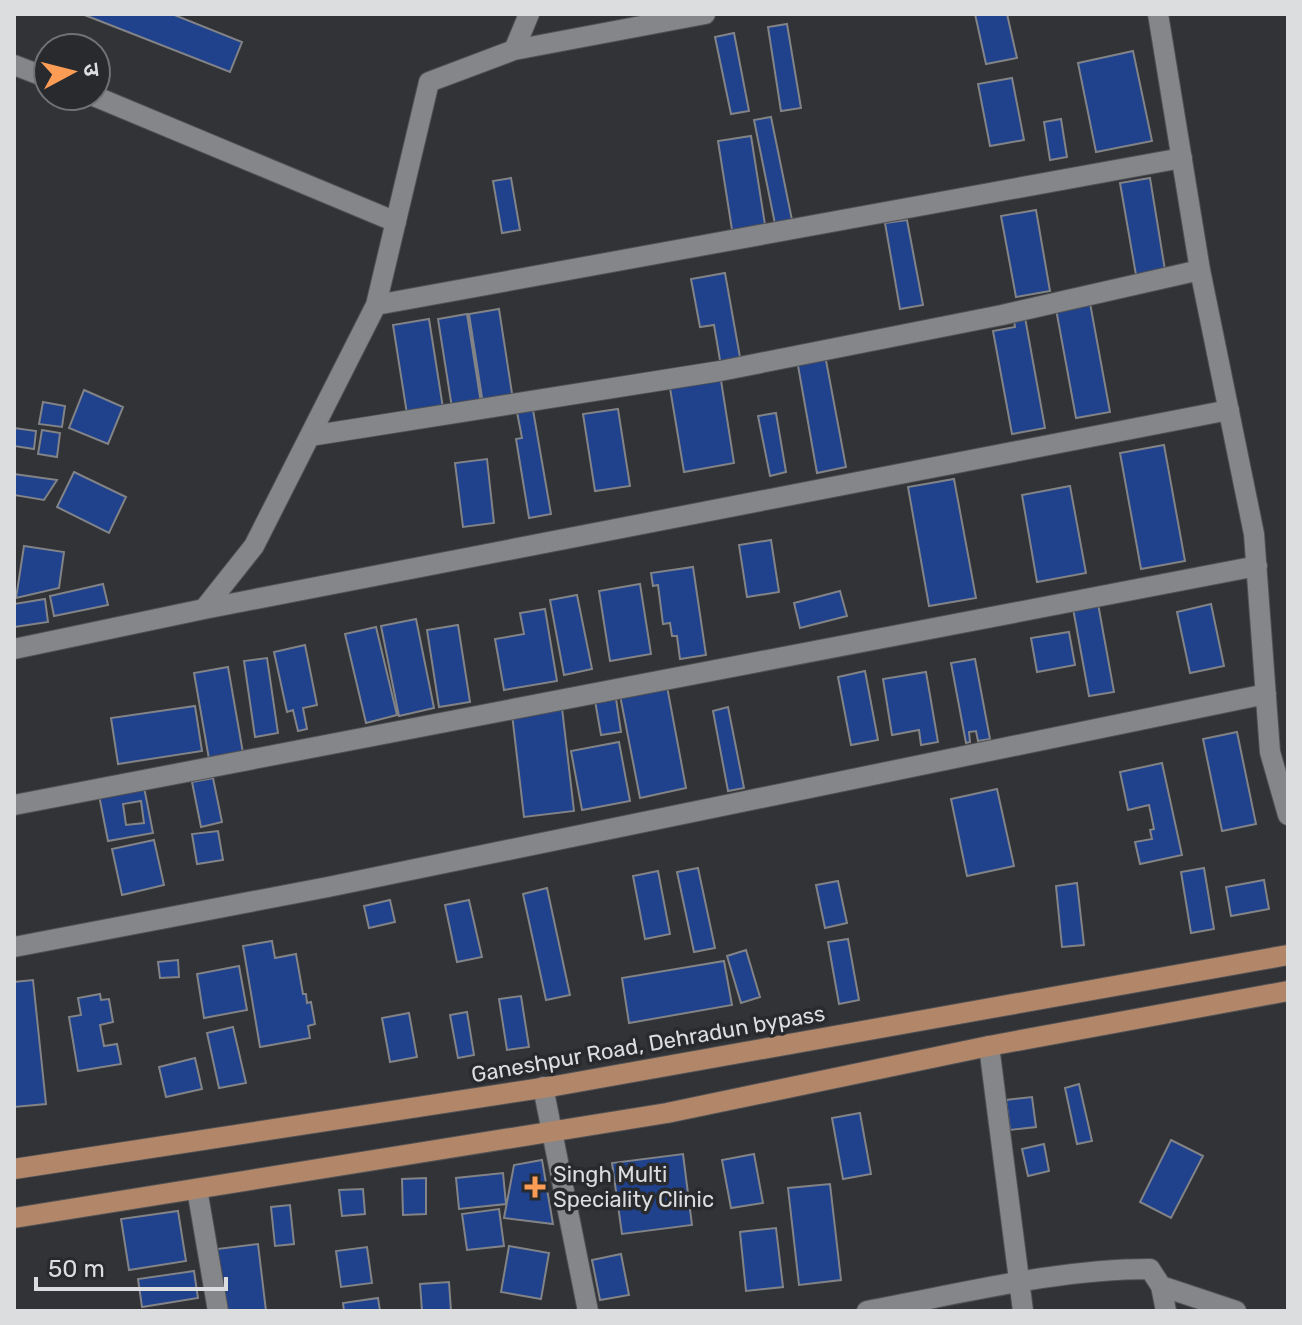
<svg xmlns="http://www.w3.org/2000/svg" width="1302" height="1325" font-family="Rubik,'Noto Sans Devanagari',sans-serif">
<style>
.building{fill:#20418b;stroke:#818387;stroke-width:2;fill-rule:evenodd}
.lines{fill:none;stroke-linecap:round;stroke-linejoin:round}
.minor-casing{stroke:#505154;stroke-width:22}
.primary-casing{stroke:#505154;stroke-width:22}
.minor{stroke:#84868a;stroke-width:20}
.primary{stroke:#b28668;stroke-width:20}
.poi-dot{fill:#fd9c55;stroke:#282a2d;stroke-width:3}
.labels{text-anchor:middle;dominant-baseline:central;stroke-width:7;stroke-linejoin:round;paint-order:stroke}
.street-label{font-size:22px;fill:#dcdddf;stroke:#282a2d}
.poi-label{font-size:22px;fill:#dcdddf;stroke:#282a2d;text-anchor:start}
</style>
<rect width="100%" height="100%" fill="#323337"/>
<path class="building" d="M82 14H172L242 42 230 72Z
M975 14H1007L1017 58 986 64Z
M787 24 801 108 781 111 768 27Z
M734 33 749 111 731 114 715 37Z
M1133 51 1152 141 1096 152 1078 63Z
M1012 78 1024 140 990 146 978 84Z
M771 117 792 220 775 224 754 120Z
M1061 119 1067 157 1050 160 1044 122Z
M751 136 766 231 733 236 718 141Z
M511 178 520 230 502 233 493 181Z
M1150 178 1165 270 1136 275 1120 183Z
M1036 210 1050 291 1016 297 1001 216Z
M907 220 923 305 900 309 885 223Z
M725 273 741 363 721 366 714 325 700 327 691 279Z
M1090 303 1110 412 1076 418 1056 309Z
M499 309 513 400 483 404 469 314Z
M1024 312 1045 428 1012 434 993 331 1015 327 1013 314Z
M467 314 481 403 452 408 438 319Z
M429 319 443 408 407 414 393 325Z
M825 355 846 467 817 473 797 360Z
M720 374 734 463 684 472 669 382Z
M84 390 123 407 108 444 69 428Z
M43 402 65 406 62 427 39 424Z
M618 409 630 486 595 491 583 414Z
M533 410 551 514 529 518 516 439 522 438 517 412Z
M776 413 786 472 770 476 758 416Z
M14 428 36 431 34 449 14 446Z
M42 430 60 433 57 457 38 454Z
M1164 445 1185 561 1141 569 1120 453Z
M487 459 494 523 463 527 455 463Z
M74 472 126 497 109 533 57 507Z
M14 474 57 480 44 500 14 495Z
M954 479 976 598 929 606 908 487Z
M1070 486 1086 573 1037 582 1022 495Z
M771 540 779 592 747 597 739 545Z
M24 546 64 552 59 588 16 598Z
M693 567 706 655 680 659 677 636H672L670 623 663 624 658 585 653 586 651 573Z
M103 584 108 605 54 616 50 596Z
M640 584 651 654 610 661 599 591Z
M840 591 847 616 800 628 794 603Z
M577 595 592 669 564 675 550 600Z
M1097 598 1114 692 1089 696 1072 603Z
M45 599 48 622 14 627V604Z
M1211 604 1224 666 1190 673 1177 612Z
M545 609 557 681 504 690 495 639 524 634 520 613Z
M416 619 434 708 399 716 381 626Z
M458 625 470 702 439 707 427 630Z
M376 627 397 715 366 723 345 634Z
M1069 632 1075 665 1037 672 1031 638Z
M305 645 317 705 303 708 307 729 298 731 293 710 287 712 274 652Z
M267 658 278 733 255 737 244 661Z
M975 659 990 739 978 741 976 731 969 732 970 742 966 743 951 663Z
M228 667 243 753 209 759 194 673Z
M865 671 878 740 851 745 838 677Z
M926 672 938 742 921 745 919 730 892 735 883 679Z
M666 681 686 788 640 798 619 690Z
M615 692 621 732 601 735 594 695Z
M195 706 202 751 118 764 111 718Z
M728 707 744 788 728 791 713 711Z
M562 708 574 811 524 817 512 714Z
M1237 732 1256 824 1222 831 1203 739Z
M619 742 630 801 582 810 571 751Z
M1162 763 1182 855 1140 864 1135 842 1152 839 1150 830 1154 829 1149 805 1128 810 1120 772Z
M213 778 222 822 201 827 192 782Z
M143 782 153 833 108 841 98 790ZM141 801 144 823 126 825 123 804Z
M997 789 1014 866 967 876 951 799Z
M218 831 223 860 197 864 192 834Z
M154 840 164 885 122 895 112 849Z
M698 868 715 948 694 952 677 872Z
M1204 868 1214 929 1191 933 1181 872Z
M658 871 670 934 645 939 633 876Z
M1264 880 1269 909 1231 916 1226 887Z
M838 881 847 923 825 928 816 885Z
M1077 883 1084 945 1062 947 1056 886Z
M547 888 570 995 546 1000 523 894Z
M390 900 395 922 369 928 364 906Z
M469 900 482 957 457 962 445 905Z
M848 939 859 1000 839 1004 828 942Z
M272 941 275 958 296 954 303 994H306L307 1003 311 1002 315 1024 308 1026 310 1038 260 1047 243 946Z
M746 950 760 997 741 1003 727 956Z
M178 960 179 977 160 978 158 962Z
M724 961 732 1005 629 1023 622 978Z
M239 966 247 1010 204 1018 197 974Z
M33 980 46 1104 14 1107V982Z
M100 994 101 1000 109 999 113 1022 100 1025 104 1046 117 1044 121 1064 78 1071 69 1017 81 1015 78 998Z
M521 996 529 1047 507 1050 499 999Z
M467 1012 474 1055 458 1058 450 1015Z
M409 1013 417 1057 390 1062 382 1018Z
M233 1027 246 1083 219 1088 207 1033Z
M195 1058 202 1089 166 1097 159 1067Z
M1079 1084 1092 1141 1077 1144 1065 1088Z
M1032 1097 1036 1127 1010 1130 1006 1100Z
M860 1113 871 1174 843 1179 832 1118Z
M1171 1140 1203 1156 1171 1218 1140 1202Z
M1044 1144 1049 1171 1028 1176 1022 1149Z
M683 1154 692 1225 622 1234 612 1163Z
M754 1154 763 1203 731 1208 722 1160Z
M542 1160 553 1224 504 1218 514 1165Z
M503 1173 506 1204 459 1209 456 1178Z
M426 1178V1214L403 1215 402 1179Z
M830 1184 841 1280 799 1285 788 1188Z
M363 1189 365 1214 342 1216 339 1190Z
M290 1205 294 1244 275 1246 271 1207Z
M499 1209 504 1246 467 1250 462 1214Z
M178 1211 186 1261 129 1270 121 1219Z
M776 1228 783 1287 746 1291 740 1232Z
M258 1244 266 1311H224L217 1249Z
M509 1246 549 1253 541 1299 501 1292Z
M367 1247 372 1283 341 1287 336 1251Z
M621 1254 629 1295 600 1300 592 1260Z
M194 1271 198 1298 142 1307 138 1279Z
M449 1282 451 1311H422L420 1284Z
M378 1298 380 1311H344L343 1303Z"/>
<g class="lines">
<g class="minor-casing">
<path id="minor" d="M1158 14 1200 270 1254 534 1270 752 1288 815
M514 50 705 14
M14 65 48 78
M94 96 396 222
M376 305 1182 158
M310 436 720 371 1002 315 1200 270
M204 609 1229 410
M14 649 204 609 254 546 376 305 429 82 514 50 529 14
M14 805 1257 566
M14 947 328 887 1266 694
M989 1046 1023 1311
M543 1087 588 1311
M197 1189 218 1311
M1161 1286 1236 1311
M867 1311C960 1294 1056 1269 1150 1269L1161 1286 1166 1311"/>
</g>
<g class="primary-casing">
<path id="primary" d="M14 1169 555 1086 1288 955
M14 1218 667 1113 989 1046 1288 991"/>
</g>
<use href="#minor" class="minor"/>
<use href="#primary" class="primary"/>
</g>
<path class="poi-dot" d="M531 1175h8v8h8v8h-8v8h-8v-8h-8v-8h8z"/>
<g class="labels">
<g class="street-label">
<text transform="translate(648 1044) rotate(-10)">Ganeshpur Road, Dehradun bypass</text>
</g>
<g class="poi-label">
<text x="553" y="1174">Singh Multi<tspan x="553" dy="25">Speciality Clinic</tspan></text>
</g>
</g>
<rect width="1302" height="1325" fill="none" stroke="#dcdddf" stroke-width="32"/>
<g transform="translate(72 72) rotate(83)"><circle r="38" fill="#282a2d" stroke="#707274" stroke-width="2"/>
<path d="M0-6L14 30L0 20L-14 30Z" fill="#fd9c55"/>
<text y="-12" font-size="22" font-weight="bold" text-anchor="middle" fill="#dcdddf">उ</text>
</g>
<path d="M36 1277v12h190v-12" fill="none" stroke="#dcdddf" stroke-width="4"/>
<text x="48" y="1277" font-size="24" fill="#dcdddf" stroke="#282a2d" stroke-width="6" paint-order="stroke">50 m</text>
</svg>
